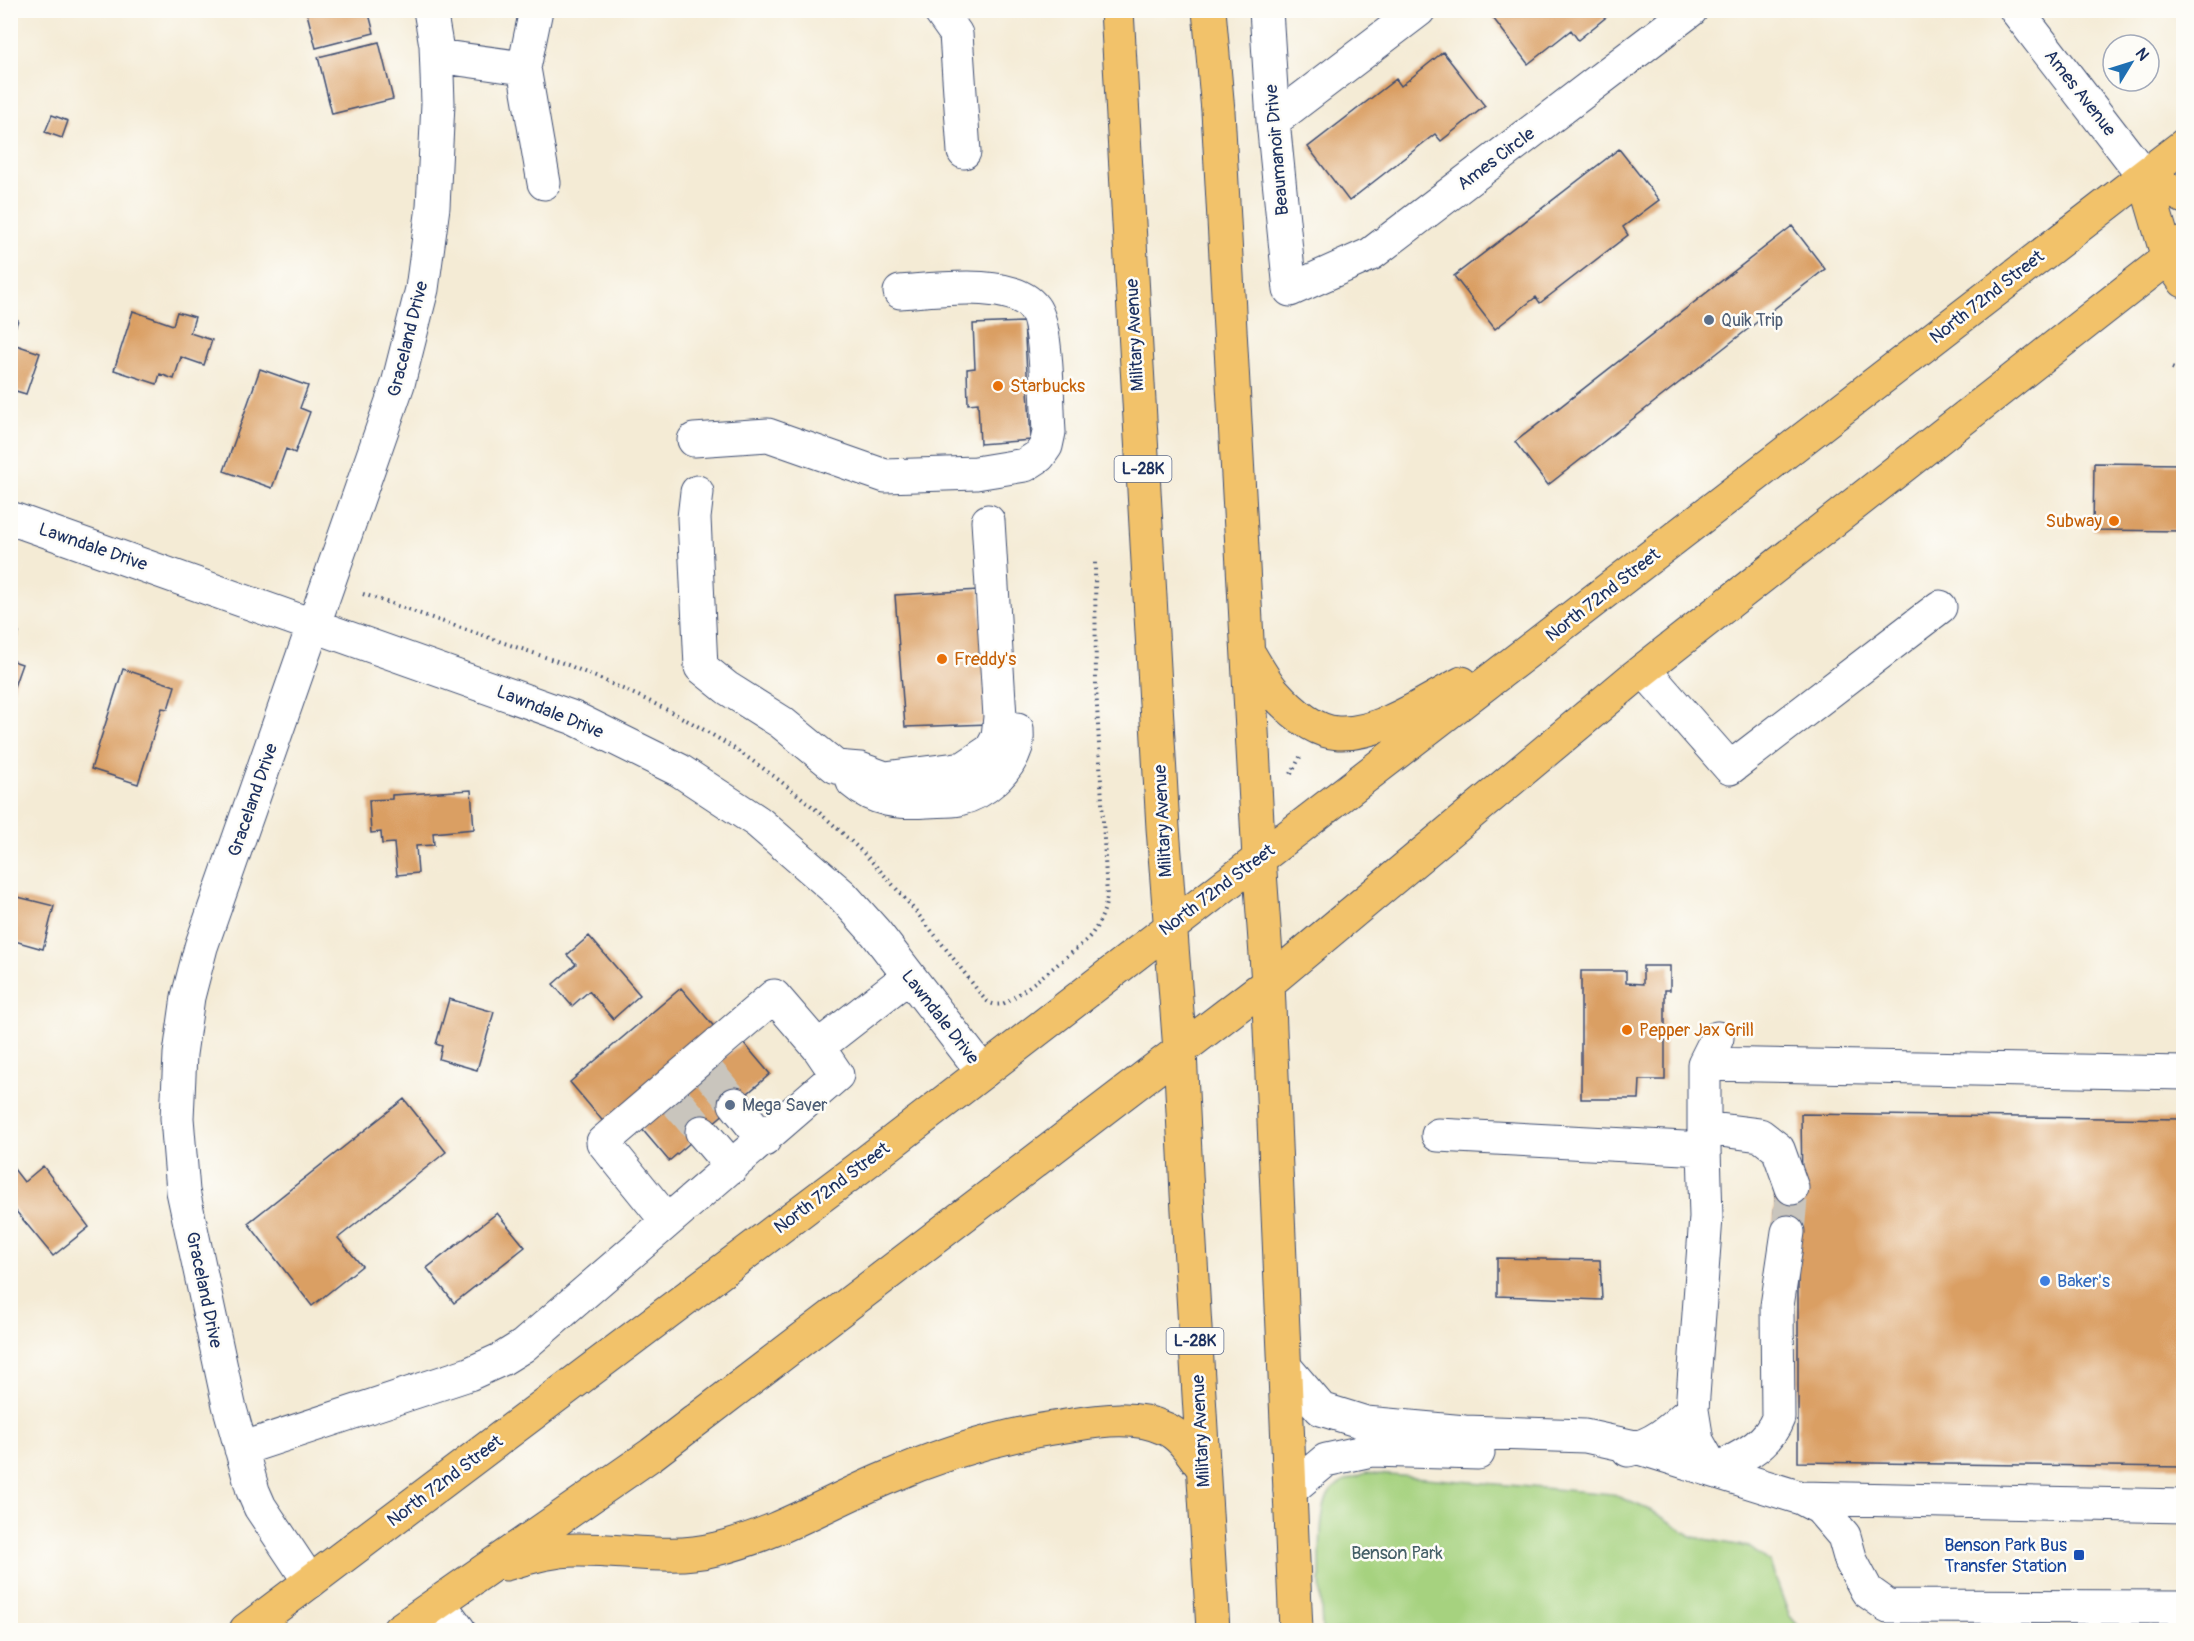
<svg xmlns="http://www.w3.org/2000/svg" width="2194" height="1641" font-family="Pangolin,sans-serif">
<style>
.green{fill:#a6d27f;stroke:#60806e;stroke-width:1.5}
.building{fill:#da9f64}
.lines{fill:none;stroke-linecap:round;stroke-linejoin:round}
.minor-tunnel{stroke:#c9c5bd;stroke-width:33;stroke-dasharray:33 16;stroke-linecap:butt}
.minor-casing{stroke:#3c4b70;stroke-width:35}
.major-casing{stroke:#3c4b70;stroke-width:35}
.path{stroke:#3c4b70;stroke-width:4;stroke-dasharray:1.5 4.5;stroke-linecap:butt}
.minor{stroke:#fff;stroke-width:33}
.major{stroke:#f2c26a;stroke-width:33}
.service-dot{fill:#5c6f8a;stroke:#fdfcf7;stroke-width:2}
.food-dot{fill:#e8710a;stroke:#fdfcf7;stroke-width:2}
.shop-dot{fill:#3f7fe0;stroke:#fdfcf7;stroke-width:2}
.transit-dot{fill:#1a4fb4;stroke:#fdfcf7;stroke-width:2}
.labels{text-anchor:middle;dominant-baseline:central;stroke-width:5;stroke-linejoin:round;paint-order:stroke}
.shield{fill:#fdfcf7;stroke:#5f6c8c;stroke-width:1.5}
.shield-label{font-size:16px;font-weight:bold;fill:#1b2f5e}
.street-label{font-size:18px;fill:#1b2f5e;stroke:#fdfcf7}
.service-label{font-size:18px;fill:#4e5e75;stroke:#fdfcf7;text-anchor:start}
.food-label{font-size:18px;fill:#c56008;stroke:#fdfcf7;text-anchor:start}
.shop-label{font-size:18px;fill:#366cbe;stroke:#fdfcf7;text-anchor:start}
.transit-label{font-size:18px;fill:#164399;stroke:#fdfcf7;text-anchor:end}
.park-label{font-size:18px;fill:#456068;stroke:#fdfcf7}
</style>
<rect width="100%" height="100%" fill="#fdfcf7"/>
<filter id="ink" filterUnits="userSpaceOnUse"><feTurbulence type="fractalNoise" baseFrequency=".0167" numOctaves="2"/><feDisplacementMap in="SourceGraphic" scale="12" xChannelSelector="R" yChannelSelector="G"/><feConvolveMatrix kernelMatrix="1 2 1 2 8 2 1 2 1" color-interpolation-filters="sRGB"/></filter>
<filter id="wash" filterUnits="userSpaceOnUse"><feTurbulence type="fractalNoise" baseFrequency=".008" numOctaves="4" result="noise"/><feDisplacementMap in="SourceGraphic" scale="24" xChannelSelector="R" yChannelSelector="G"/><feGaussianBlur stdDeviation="1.35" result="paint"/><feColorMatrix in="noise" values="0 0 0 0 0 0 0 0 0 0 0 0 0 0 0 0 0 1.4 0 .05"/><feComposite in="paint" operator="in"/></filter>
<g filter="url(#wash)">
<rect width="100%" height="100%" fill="#f4ebd5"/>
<path class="green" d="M1366 1473 1612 1494 1654 1512 1693 1537 1749 1547 1770 1563 1789 1615 1802 1630H1322C1321 1604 1315 1511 1330 1492 1339 1482 1353 1478 1366 1473Z"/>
<g id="blocks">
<path class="building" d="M306 10H368L374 33 316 48Z
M1487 10H1615L1578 40 1571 30 1528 64Z
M379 42 393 99 332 114 318 57Z
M1443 52 1485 106 1441 141 1435 134 1349 201 1308 147 1396 79 1401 86Z
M52 115 68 121 62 138 45 132Z
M1619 149 1659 200 1623 227 1628 235 1540 303 1536 297 1495 329 1454 276Z
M1792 226 1825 269 1548 485 1515 442Z
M133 311 173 325 177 312 195 317 190 333 212 340 204 365 181 357 174 379 160 374 157 384 114 370Z
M10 317 18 320 11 339H10Z
M1024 322 1031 440 980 444 978 403 968 404 967 369 975 368 973 324Z
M10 343 40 353 26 394 16 391 13 400 10 399Z
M260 369 308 386 300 408 310 412 295 453 286 449 272 488 224 471Z
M2094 463 2184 464V531L2093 530Z
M979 590 989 724 905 727 895 595Z
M10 630 19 633 11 654H10Z
M10 660 22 664 11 695H10Z
M123 669 175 686 168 709 162 708 138 784 91 769Z
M471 790 474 829 433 833 434 845 416 846 418 873 397 875 394 843 382 844 381 832 371 833 369 800 392 799V795Z
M10 895 54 906 43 949 11 940Z
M589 936 640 995 613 1019 589 991 572 1006 553 984 576 964 567 955Z
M1643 966H1670V990H1665V1080H1640L1639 1099H1581V971H1626V983L1643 984Z
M681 988 717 1030 606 1125 570 1082Z
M449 999 494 1012 477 1070 439 1059 442 1046 436 1044Z
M743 1042 770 1074 669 1161 641 1128Z
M404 1099 446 1152 338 1238 362 1266 312 1306 248 1223Z
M1801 1114 2184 1119V1467L1798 1462V1233L1773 1232 1776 1187H1802Z
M10 1164 24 1182 43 1166 89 1227 53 1256 10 1204Z
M497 1213 525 1247 454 1303 427 1268Z
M1497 1258 1600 1260 1602 1300 1497 1296Z"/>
</g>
</g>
<g filter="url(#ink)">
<use href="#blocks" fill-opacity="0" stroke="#3c4b70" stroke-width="1.5"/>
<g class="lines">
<path class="minor-tunnel" d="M708 1072 735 1104
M675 1100 702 1132
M1788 1232 1792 1188"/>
<g class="minor-casing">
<path id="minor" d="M939 10 956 34 964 152
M1266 10 1273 121 1290 290 1371 254 1691 10
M2016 10 2144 176
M437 56 524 68 536 10
M524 68 544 183
M1273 121 1419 10
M694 440 768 435 885 476 976 473 1025 465 1039 456 1046 446 1049 432C1047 405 1048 326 1034 308 1013 278 932 290 900 292
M697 492 694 518 701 667 727 688 781 722 836 767 860 769 885 778 964 768 991 750 998 737 1000 717 988 521
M10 518 574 718 679 770 758 822 842 895 876 933 983 1072
M1644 670 1730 768 1940 607
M853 782C875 801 899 803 927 801 937 800 949 801 959 799 984 793 1008 772 1016 747 1018 742 1017 735 1017 729
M1704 1064 2184 1073
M735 1104 764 1140
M1704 1128 1760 1135 1778 1149 1792 1188
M702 1132 732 1167
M1438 1135 1704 1149 1706 1217 1692 1410C1671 1429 1656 1444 1628 1450
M1704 1149V1064L1717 1038
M667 1221 603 1142 774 996 818 1047
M1285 1367 1321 1409 1366 1423 1465 1432 1585 1436 1640 1448 1801 1498 1820 1508 1844 1536 1851 1561 1867 1591 1888 1606 2184 1607
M1692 1410 1697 1441 1714 1471C1740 1457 1767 1447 1778 1418L1777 1306 1788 1232
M241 1449 469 1374 502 1359 523 1346 837 1075 818 1047 909 976
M1290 1490 1326 1460 1372 1450 1478 1453
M1801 1498 2184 1506
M310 1582 260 1507 253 1491 229 1405 183 1191 177 1118 180 1054 188 997 201 947 398 384 422 289 433 207 438 103 436 45 430 10
M439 1603 459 1630"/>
</g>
<g class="major-casing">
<path id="major" d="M1117 10 1163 828 1180 1051 1187 1194 1213 1630
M1209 10 1218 111 1259 858 1268 983 1296 1630
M2144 176 2168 258 2184 281
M2144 176 2184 197
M1248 652C1256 665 1264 680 1273 691 1289 709 1313 732 1338 733 1380 735 1426 702 1462 683
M505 1564C527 1558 552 1550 576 1550 623 1549 670 1561 716 1549 775 1535 829 1502 884 1479 945 1452 1006 1434 1072 1425 1102 1420 1137 1415 1166 1429 1182 1436 1192 1454 1203 1468
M246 1630 856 1170 2184 145
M399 1630 652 1454 1268 983 1633 678 2168 258 2184 243"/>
</g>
<path class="path" d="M2172 368 2184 373
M363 594 568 665C612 684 657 703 699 727 763 764 824 812 875 865 913 906 948 951 982 996 987 1002 993 1006 1002 1004 1012 1002 1083 945 1091 935 1100 923 1105 911 1107 897L1096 687 1095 559
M1291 774 1300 757"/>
<use href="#minor" class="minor"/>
<use href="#major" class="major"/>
</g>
</g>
<g class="service-dot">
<circle cx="1709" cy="320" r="6"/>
<circle cx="730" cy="1105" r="6"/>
</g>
<g class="food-dot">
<circle cx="998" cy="386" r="6"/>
<circle cx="2114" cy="521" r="6"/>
<circle cx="942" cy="659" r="6"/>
<circle cx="1627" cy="1030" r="6"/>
</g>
<circle class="shop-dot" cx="2045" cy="1281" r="6"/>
<rect class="transit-dot" x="2073" y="1549" width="12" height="12" rx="3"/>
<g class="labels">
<g class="shield">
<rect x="1114.5" y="456" width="57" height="26" rx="4.5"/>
<rect x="1166.5" y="1328" width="57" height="26" rx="4.5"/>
</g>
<g class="shield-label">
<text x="1143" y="469">L-28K</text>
<text x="1195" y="1341">L-28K</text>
</g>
<g class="street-label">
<text transform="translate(2080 93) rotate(52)">Ames Avenue</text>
<text transform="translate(1277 150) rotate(-95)">Beaumanoir Drive</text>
<text transform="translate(1496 159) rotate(-37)">Ames Circle</text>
<text transform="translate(1987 297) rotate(-38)">North 72nd Street</text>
<text transform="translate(1135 335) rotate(-93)">Military Avenue</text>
<text transform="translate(408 339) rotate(-76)">Graceland Drive</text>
<text transform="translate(93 547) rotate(19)">Lawndale Drive</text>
<text transform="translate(1603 595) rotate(-38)">North 72nd Street</text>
<text transform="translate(550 712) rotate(22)">Lawndale Drive</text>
<text transform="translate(253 800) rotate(-71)">Graceland Drive</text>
<text transform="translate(1163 821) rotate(-93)">Military Avenue</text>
<text transform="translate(1217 890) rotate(-37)">North 72nd Street</text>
<text transform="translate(940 1017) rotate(52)">Lawndale Drive</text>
<text transform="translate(832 1188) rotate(-37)">North 72nd Street</text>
<text transform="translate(204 1290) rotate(78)">Graceland Drive</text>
<text transform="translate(1201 1431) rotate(-93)">Military Avenue</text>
<text transform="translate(445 1481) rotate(-37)">North 72nd Street</text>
</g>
<g class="service-label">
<text x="1721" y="320">Quik Trip</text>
<text x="742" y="1105">Mega Saver</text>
</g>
<g class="food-label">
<text x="1010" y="386">Starbucks</text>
<text x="2102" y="521" text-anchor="end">Subway</text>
<text x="954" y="659">Freddy's</text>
<text x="1639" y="1030">Pepper Jax Grill</text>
</g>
<g class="shop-label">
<text x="2057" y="1281">Baker's</text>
</g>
<g class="transit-label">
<text x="2067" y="1545">Benson Park Bus<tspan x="2067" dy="21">Transfer Station</tspan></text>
</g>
<g class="park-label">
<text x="1397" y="1553">Benson Park</text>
</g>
</g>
<rect width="2194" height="1641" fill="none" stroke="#fdfcf7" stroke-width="36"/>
<g transform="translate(2131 63) rotate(52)"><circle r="28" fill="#fdfcf7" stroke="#a3aaba" stroke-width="1.5"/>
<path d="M0-4.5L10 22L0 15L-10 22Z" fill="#1f6fb2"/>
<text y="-9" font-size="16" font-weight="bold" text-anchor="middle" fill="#1b2f5e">N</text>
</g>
</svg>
